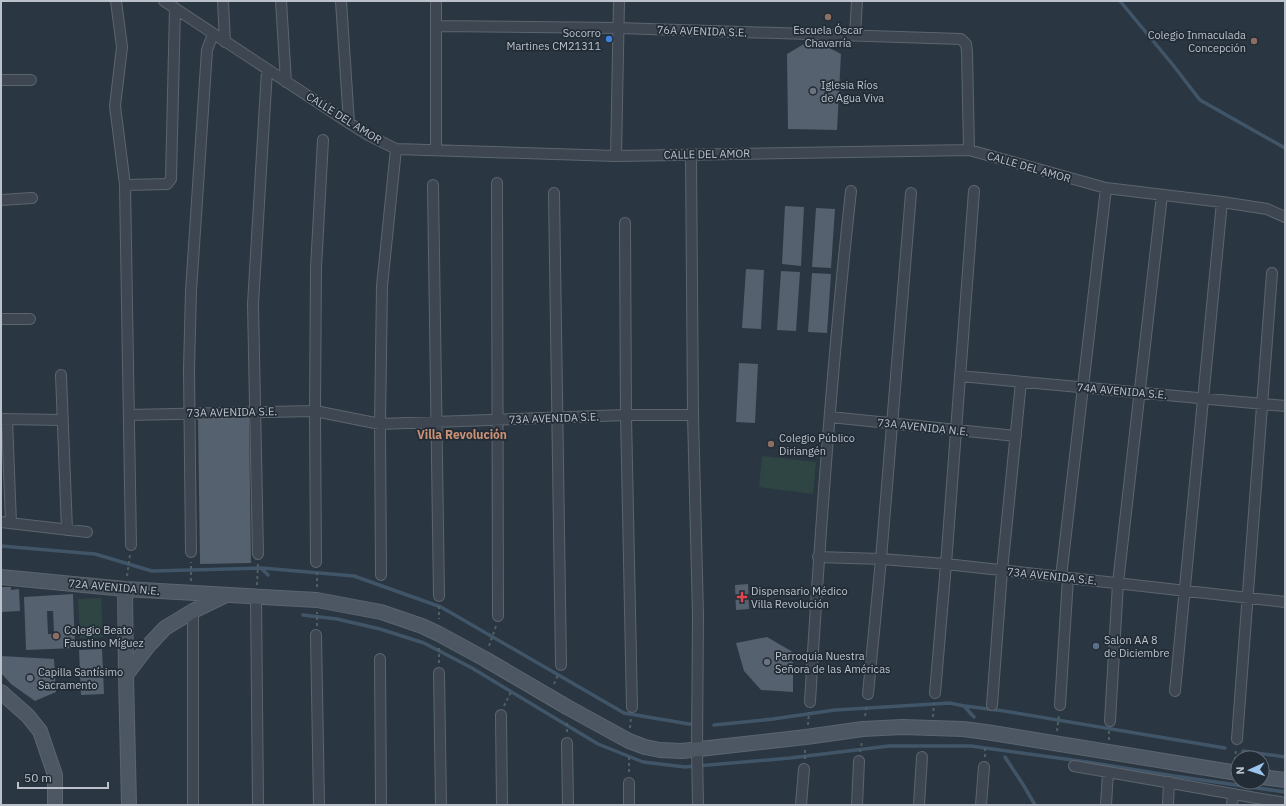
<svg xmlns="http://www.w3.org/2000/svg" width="1286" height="806" font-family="'IBM Plex Sans',sans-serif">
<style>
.green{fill:#2f4544}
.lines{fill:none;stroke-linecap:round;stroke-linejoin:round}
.stream{stroke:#415568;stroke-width:3.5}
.building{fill:#55616e;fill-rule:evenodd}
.street-casing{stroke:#5c656e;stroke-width:12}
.secondary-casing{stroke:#5c656e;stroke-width:16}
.path{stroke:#4e6162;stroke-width:2;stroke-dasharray:3 3;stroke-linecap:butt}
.street{stroke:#3e4751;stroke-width:10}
.secondary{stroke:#4c5763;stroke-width:14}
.education-dot{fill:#8d6e63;stroke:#222c36;stroke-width:1.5}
.shop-dot{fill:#3f7fe0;stroke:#222c36;stroke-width:1.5}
.worship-dot{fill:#6b7280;stroke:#222c36;stroke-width:1.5}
.health-dot{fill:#e0444e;stroke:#222c36;stroke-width:1.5}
.service-dot{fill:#5c6f8a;stroke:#222c36;stroke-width:1.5}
.labels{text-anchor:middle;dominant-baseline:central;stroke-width:3.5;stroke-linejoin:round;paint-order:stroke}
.poi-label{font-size:11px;fill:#bbc2cb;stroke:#222c36;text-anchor:start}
.street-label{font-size:11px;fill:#bbc2cb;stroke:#222c36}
.neighbourhood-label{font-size:12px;font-weight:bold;fill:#cc9174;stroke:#222c36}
</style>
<rect width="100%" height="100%" fill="#2a3641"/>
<path class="green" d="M762 456 816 462 813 494 759 487Z
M101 598 103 637 80 638 78 599Z"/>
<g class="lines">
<path class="stream" d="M1120 1 1173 65 1200 100 1285 148
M1 546 95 554 152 571 262 568 354 576 441 607 624 713 695 725
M262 569 268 575
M303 615 337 619 380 629 424 643 472 668 598 744 643 762 685 767 790 758 889 746H971L1087 762 1174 776 1285 792
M965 706 1004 711 1225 748
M714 725 773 719 835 710 950 703 964 706 974 717
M1243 751 1285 757
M1005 757 1024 786 1035 805"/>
</g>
<path class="building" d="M804 44 824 45 841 54 837 130 788 129 787 54Z
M785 206 804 207 801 266 782 264Z
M816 208 835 209 831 268 812 267Z
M746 269 764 270 761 329 742 328Z
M781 271 800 272 796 331 777 330Z
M812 273 831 274 827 333 808 332Z
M739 363 758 364 755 423 736 422Z
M198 417H249L251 563 200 564Z
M748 584 749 609 736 610 735 585Z
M1 587H11V590L19 589 20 611 1 612Z
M73 594 75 648 26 650 24 597ZM47 611H53L54 634H48Z
M767 637 793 652V692L761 690 744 671 736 643Z
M102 649 104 694 81 695 79 650Z
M1 656 54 659 56 692 35 701 11 684 1 673Z"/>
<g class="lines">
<g class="street-casing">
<path id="street" d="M116 1 122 47 115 106 125 185 131 545
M164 1 349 123 368 135 396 149 616 156 969 150 1106 188 1222 202 1267 209 1285 217
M223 1 225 42
M281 1 286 82
M341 1 349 123
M436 26 618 28 961 39 966 44 967 52 969 150
M855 35 857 1
M1 80H31
M436 150V1
M691 155 693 415 698 615 697 750 698 805
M616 156 619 1
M497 183 498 616
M125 185 167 184 171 179 175 8
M433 185 439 596
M554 193 561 665
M1 200 32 198
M625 223 626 415 632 707
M1 319H30
M61 375 67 530
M960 376 1285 406
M129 415 315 411 380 424 626 415H693
M830 417 1016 436
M1 419 63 420
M7 419 11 523
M1 522 87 532
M191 552 189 369 191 291 207 50 213 34
M258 554 253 304 267 70
M818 557 881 559 946 564 1285 602
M316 562 315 411 316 268 323 140
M381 575 380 424 382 286 396 149
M1061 577 1106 188
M256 596 258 805
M193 611V805
M316 635 319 805
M380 659 381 805
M439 673 441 805
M1175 691 1222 202
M935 693 946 564 974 191
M868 694 881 559 911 193
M810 702C820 532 832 361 851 191
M992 705 1002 571 1021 382
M1060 705 1068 578
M501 715 502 805
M1110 721 1118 583 1162 195
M1237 739 1272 273
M567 743 568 805
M1074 766 1285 803
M629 783V805
M801 805 804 769
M857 805 859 761
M919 805 922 757
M981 805 984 767
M1106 805 1108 772
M1168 805 1169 782
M1232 805 1233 794"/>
</g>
<g class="secondary-casing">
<path id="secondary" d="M1 577 125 589 317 600 381 612 422 626 439 634 485 659 567 707 629 741 645 747 660 750 682 751 806 737 863 729 902 727 963 729 986 732 1238 773
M125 589 126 675
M1 692 28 716 40 731 55 775V805
M1262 777 1285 780
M129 805 126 675 149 645 165 628 193 611 226 595"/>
</g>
<path class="path" d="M317 572V588
M127 576 130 555
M191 581V562
M257 585 258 563
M439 606V619
M317 626V612
M489 646 496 626
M439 663V648
M554 684 558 675
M504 706 512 690
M865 716 867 705
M933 717 934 703
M808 725 809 712
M630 728 631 717
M1057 731 1059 715
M567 732V721
M1109 740V731
M860 752 862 742
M985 757V745
M805 759V749
M1235 760 1236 749
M629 772V755"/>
<use href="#street" class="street"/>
<use href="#secondary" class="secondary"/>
</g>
<g class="education-dot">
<circle cx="828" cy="17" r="4"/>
<circle cx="1254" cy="41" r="4"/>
<circle cx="771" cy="444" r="4"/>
<circle cx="56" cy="636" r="4"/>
</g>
<circle class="shop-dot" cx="609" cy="39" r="4"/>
<g class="worship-dot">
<circle cx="813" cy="91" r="4"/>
<circle cx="767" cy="662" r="4"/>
<circle cx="30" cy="678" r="4"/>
</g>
<path class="health-dot" d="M740 591h4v4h4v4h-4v4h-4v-4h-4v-4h4z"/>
<circle class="service-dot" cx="1096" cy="646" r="4"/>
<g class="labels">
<g class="poi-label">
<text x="828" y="30" text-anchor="middle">Escuela Óscar<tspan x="828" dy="13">Chavarría</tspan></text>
<text x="601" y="33" text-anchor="end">Socorro<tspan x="601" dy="13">Martines CM21311</tspan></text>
<text x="1246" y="35" text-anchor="end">Colegio Inmaculada<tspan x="1246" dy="13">Concepción</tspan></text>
<text x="821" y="85">Iglesia Ríos<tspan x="821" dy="13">de Agua Viva</tspan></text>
<text x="779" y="438">Colegio Público<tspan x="779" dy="13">Diriangén</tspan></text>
<text x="751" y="591">Dispensario Médico<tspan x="751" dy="13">Villa Revolución</tspan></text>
<text x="64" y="630">Colegio Beato<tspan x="64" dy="13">Faustino Míguez</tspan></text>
<text x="1104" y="640">Salon AA 8<tspan x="1104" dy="13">de Diciembre</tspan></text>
<text x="775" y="656">Parroquia Nuestra<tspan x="775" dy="13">Señora de las Américas</tspan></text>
<text x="38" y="672">Capilla Santísimo<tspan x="38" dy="13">Sacramento</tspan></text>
</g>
<g class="street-label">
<text transform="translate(702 31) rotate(2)">76A AVENIDA S.E.</text>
<text transform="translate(344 118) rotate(32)">CALLE DEL AMOR</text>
<text transform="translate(707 154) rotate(-1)">CALLE DEL AMOR</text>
<text transform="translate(1029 167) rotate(16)">CALLE DEL AMOR</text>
<text transform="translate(1122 391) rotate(5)">74A AVENIDA S.E.</text>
<text transform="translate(232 412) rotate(-1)">73A AVENIDA S.E.</text>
<text transform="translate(554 418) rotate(-2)">73A AVENIDA S.E.</text>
<text transform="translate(923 427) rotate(6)">73A AVENIDA N.E.</text>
<text transform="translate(1052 576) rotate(6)">73A AVENIDA S.E.</text>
<text transform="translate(114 587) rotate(5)">72A AVENIDA N.E.</text>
</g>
<g class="neighbourhood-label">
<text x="462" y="434">Villa Revolución</text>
</g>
</g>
<rect width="1286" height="806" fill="none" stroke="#bbc2cb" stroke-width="4"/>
<g transform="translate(1250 770) rotate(267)"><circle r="19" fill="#222c36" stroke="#5f6872"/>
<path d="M0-3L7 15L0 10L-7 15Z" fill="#9cc4ef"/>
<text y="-6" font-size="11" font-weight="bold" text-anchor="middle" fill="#bbc2cb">N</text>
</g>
<path d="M18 782v6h90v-6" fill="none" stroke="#bbc2cb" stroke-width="2"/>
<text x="24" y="782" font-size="12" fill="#bbc2cb" stroke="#222c36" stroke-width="3" paint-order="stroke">50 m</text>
</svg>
